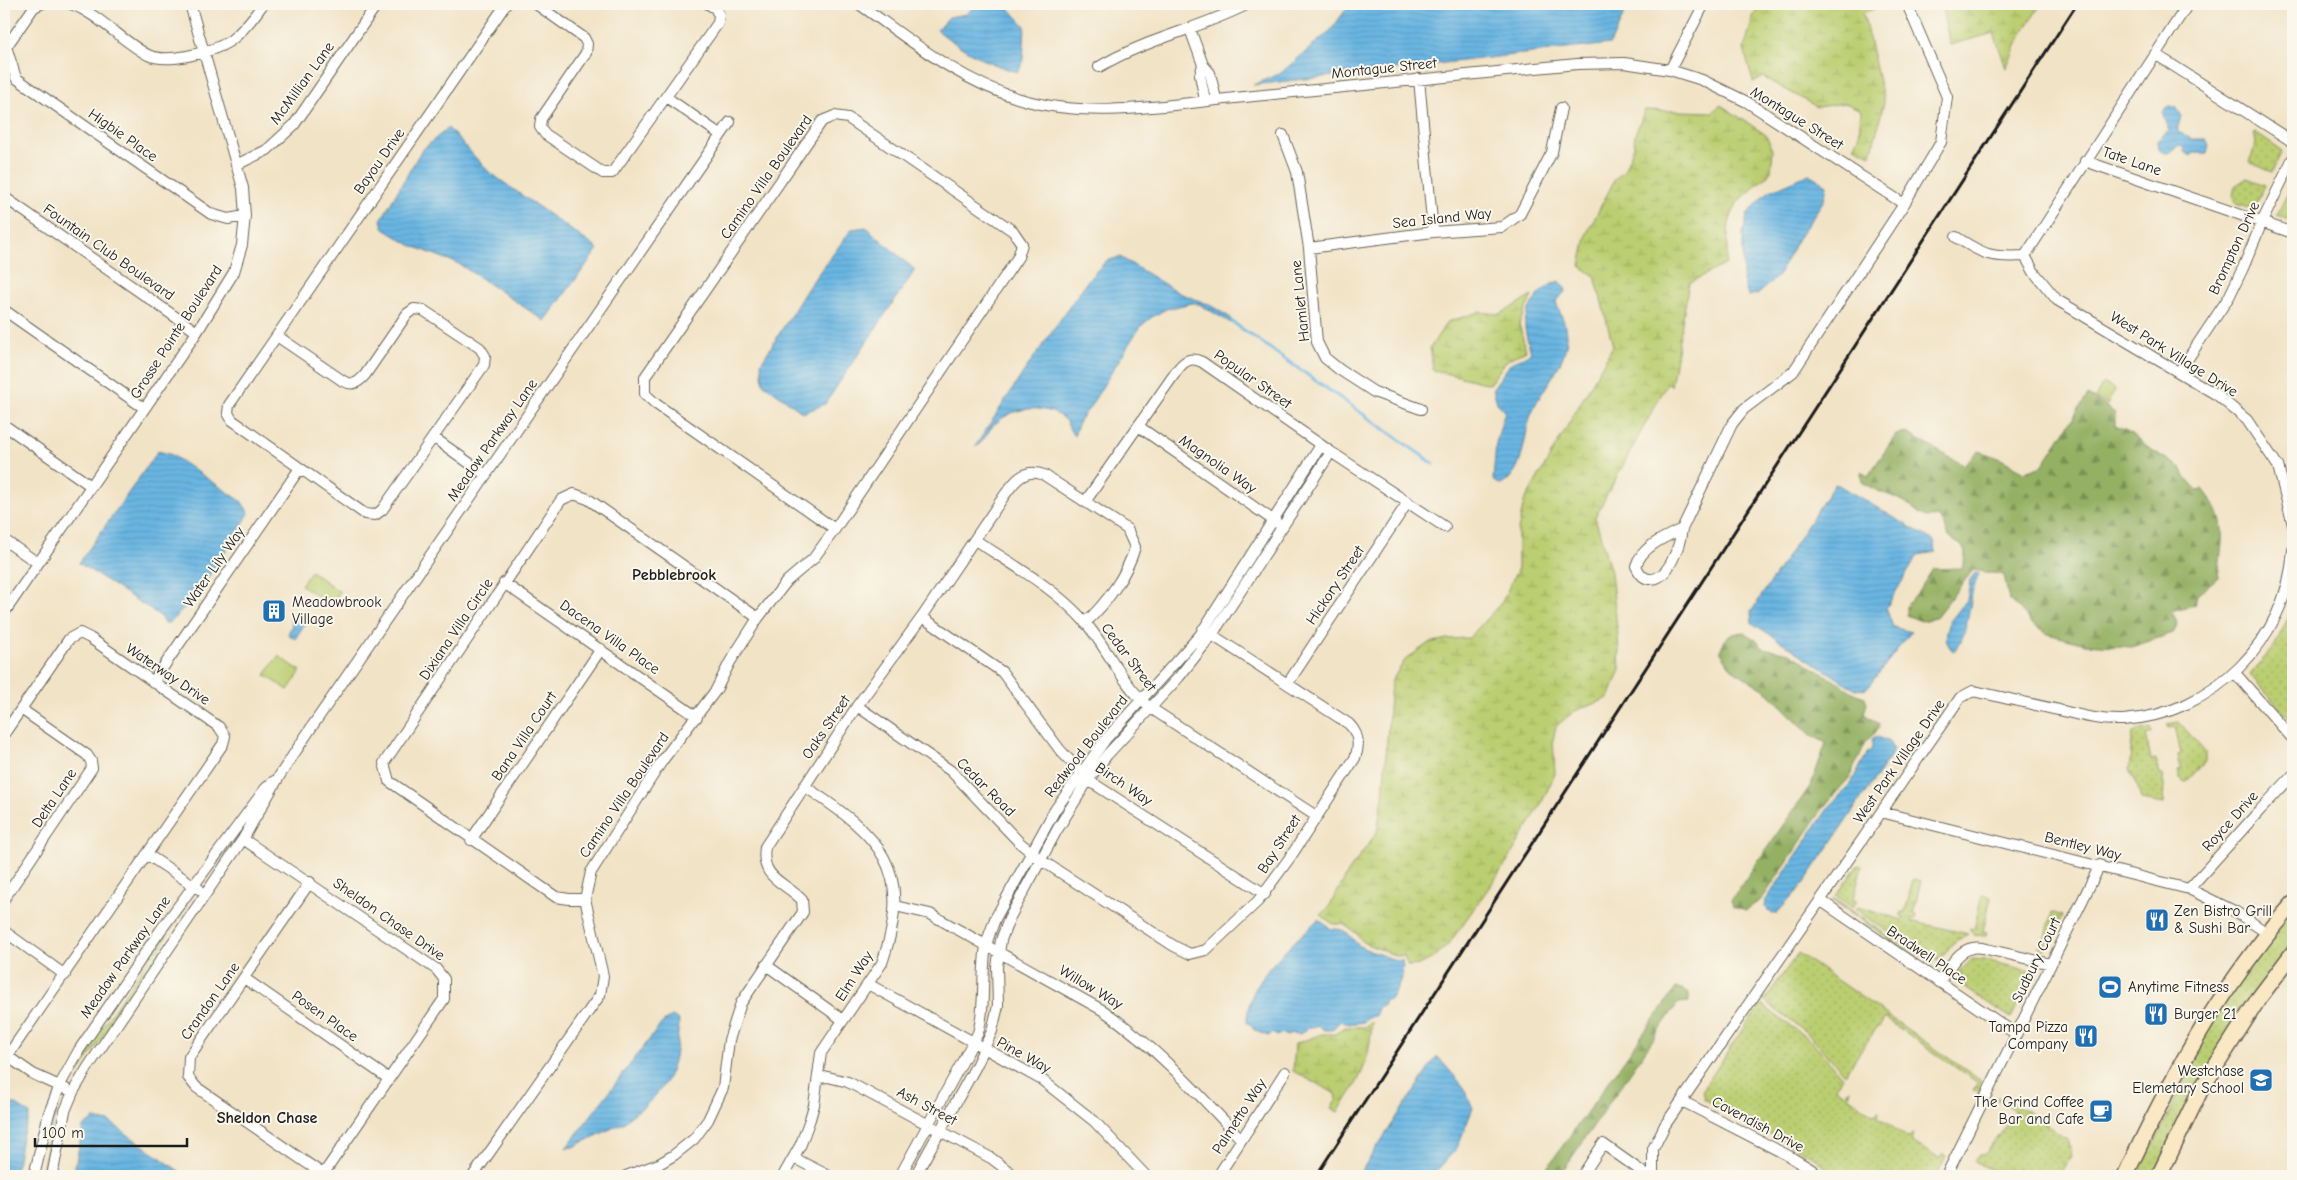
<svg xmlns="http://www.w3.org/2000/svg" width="2297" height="1180" font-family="'Comic Neue',sans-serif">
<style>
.grass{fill:url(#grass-dots);stroke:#6c7546}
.forest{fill:url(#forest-firs);stroke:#586640}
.wetland{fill:url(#wetland-marsh);stroke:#6c7546}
.park{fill:#bbce71;stroke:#6c7546}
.water{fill:url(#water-rules);stroke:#42687f}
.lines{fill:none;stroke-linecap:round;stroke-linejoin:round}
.stream{stroke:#69b5e2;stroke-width:3}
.street-casing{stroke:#676258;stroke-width:12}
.secondary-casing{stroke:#676258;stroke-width:18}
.street{stroke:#fff;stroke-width:10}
.secondary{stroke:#fae7c3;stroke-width:15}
.rail{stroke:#1c1c1c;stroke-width:3}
.labels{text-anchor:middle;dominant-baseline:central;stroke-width:4;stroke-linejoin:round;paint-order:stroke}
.street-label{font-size:15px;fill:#1c1c1c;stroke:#fbf7ec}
.poi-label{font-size:15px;fill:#1c1c1c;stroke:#fbf7ec;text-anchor:start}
.neighbourhood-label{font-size:16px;font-weight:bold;fill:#1c1c1c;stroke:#fbf7ec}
</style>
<defs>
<pattern id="grass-dots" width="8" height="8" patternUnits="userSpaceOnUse" patternTransform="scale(1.25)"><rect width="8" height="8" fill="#bbce71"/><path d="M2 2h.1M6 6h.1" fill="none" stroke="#a0b061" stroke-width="1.8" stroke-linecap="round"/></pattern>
<pattern id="forest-firs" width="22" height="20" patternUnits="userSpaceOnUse" patternTransform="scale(1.25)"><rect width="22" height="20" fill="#94b163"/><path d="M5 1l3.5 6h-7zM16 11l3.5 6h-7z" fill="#788f51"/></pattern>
<pattern id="wetland-marsh" width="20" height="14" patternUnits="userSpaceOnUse" patternTransform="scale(1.25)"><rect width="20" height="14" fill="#bbce71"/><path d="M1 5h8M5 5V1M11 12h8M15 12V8" fill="none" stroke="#a0b061"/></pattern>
<pattern id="water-rules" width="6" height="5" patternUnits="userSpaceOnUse" patternTransform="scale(1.25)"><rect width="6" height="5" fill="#69b5e2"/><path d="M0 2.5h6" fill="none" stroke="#5a9bc1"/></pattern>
</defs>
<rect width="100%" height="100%" fill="#fbf7ec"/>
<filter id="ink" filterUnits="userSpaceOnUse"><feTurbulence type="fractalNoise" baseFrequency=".02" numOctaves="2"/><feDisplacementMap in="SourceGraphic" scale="10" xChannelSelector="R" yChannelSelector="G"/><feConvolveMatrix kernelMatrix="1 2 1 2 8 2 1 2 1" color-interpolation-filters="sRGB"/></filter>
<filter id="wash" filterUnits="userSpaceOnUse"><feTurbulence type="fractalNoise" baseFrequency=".0096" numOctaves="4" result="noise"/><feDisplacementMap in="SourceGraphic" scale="20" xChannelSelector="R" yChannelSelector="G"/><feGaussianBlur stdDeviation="1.12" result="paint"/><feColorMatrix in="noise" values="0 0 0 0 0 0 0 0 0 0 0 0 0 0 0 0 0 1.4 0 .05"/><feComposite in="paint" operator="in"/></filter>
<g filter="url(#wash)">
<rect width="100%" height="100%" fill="#f1e3c6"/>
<path class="grass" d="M2254 132 2282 151 2272 172 2249 162 2256 144Z
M2247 178 2265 185 2254 209 2236 203 2233 196 2235 186Z
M2293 182V222L2277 215Z
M2292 610 2293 613V723L2250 675 2275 645Z
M2179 722 2205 752V762L2186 782 2180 778 2178 771 2181 770 2178 755 2181 754 2175 727 2168 728 2167 724Z
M2151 728 2152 733 2146 735 2151 760 2155 759 2159 775H2162L2164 785 2163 804 2141 800 2138 788 2129 770 2133 733 2137 730Z
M1858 865 1862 866 1853 900 1857 901 1852 907 1836 896Z
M1913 879 1921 881 1913 914 1916 915 1915 919 1911 918V921L1968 934 1954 942 1940 959 1930 961 1855 909 1857 907 1903 920 1904 917 1901 916V912H1905Z
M1982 895 1991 897 1983 931 1987 932 1986 936 1974 935 1970 931V928L1974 929Z
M1834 899 1917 956 1916 958 1833 900Z
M186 904 187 905 170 931 147 972 76 1076 74 1077 72 1075 79 1061Z
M2293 910V944L2274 968 2153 1176H2137L2197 1059 2204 1034 2237 984Z
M2052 912 2062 916 2044 950 2038 948 2039 945H2044Z
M1798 953 1980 1080 1982 1084 1979 1092 1973 1091 1978 1083 1885 1018 1879 1027 1878 1026 1845 1074 1807 1033 1764 1001Z
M1972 959 1985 960 2034 972 2011 1018 1962 986 1963 978 1959 972Z
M1762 1005 1811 1041 1842 1077 1835 1088 1844 1094 1850 1089 1848 1096 1874 1115 1880 1111 1878 1117 1908 1138 1914 1133 1911 1141 1939 1159 1943 1154 1946 1156 1937 1176H1830L1824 1166 1812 1156 1704 1099 1702 1091 1746 1024Z
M1998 1096 2031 1113 2067 1139 2071 1156 2060 1176H2008L1975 1163 1974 1161 1979 1155H1983L1988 1151 2015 1111 1997 1099 1993 1105Z
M58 1104 53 1124 47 1176H41L50 1131Z"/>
<path class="forest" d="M2088 395 2115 413V426L2129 432 2144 445 2181 468 2185 477 2197 490 2203 489C2230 522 2222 538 2218 577L2197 595 2194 605 2171 611C2176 619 2180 624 2173 633L2132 647 2085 644 2048 634 2029 622 2026 615 2009 600 2004 575 1973 570 1935 618 1921 621 1906 615V606L1918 592 1933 569 1961 568C1971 549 1961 545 1947 535L1945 525 1939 518C1934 516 1931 517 1927 517 1919 516 1909 503 1901 500 1888 494 1874 491 1862 482L1861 472 1868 476 1896 435 1905 432 1963 465 1979 451 1999 458 2025 472 2042 466Z
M1743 632 1756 640 1763 648 1790 653 1856 694 1865 697 1867 703 1864 714 1879 724V729L1867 740 1849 778 1826 804 1762 899 1746 910 1733 906 1731 900 1811 785 1826 743 1810 734 1765 690 1732 669 1720 651C1725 637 1729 634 1743 632Z
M1676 988 1682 989 1689 994V1002L1678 1003 1559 1176H1541Z"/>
<path class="wetland" d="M1760 4H1886L1863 13 1884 102 1871 155 1854 147 1859 137 1861 110 1845 103 1817 107 1763 77 1753 82 1744 49 1753 17Z
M1941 4H2041L2020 37 2006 68 1994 33 1950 45Z
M1721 105 1766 135 1773 150 1771 172 1737 203 1729 222 1726 264 1689 283 1671 386 1667 384 1595 517 1611 572 1618 637 1620 670 1609 698 1575 711 1556 726 1553 740 1555 774 1539 808 1505 865 1448 945 1433 958 1419 965 1408 966 1404 956H1397L1364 943 1356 933 1343 924H1333L1321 915 1329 907 1349 871 1377 832 1383 797 1391 682 1405 660 1429 643 1447 639 1469 638 1502 602 1518 568V530L1524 502 1613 346 1595 276 1580 266 1587 233 1615 179 1624 171 1634 146 1635 134 1645 110 1712 112Z
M1532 296 1519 324 1526 350 1507 360 1489 384 1433 370 1430 348 1447 322 1479 312 1500 314Z
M1372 1022C1369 1064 1362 1077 1338 1112L1331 1108 1337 1098 1336 1094 1293 1071 1295 1044 1322 1034H1335L1345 1027H1366Z"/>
<path class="park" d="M2103 383 2115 390 2107 405 2095 398Z
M311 571 340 592 330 605 301 585Z
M278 656 301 671 288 690 265 675Z"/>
<path class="water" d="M976 4H1005L1025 26 1023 62 1018 72C989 65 961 49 937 30L949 17 967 14Z
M1350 4H1629L1610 44 1253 85 1281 73 1331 30Z
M2170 106 2176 107 2181 115C2178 132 2172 131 2190 137V139H2206L2209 145 2207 153H2194L2191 156 2184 152V148L2180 145C2171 148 2170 158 2159 150L2158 140 2169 130C2167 120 2156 113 2170 106Z
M448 128 489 172 598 249 545 321 459 264 410 245 384 229 381 220 421 151Z
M1809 174 1827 185 1824 200 1797 240 1778 276 1757 294 1748 296 1743 281V233L1748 213 1768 192Z
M866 227 915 270 825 404 803 413 763 383 761 363 809 286 852 229Z
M1120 257 1179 293 1208 304 1231 318V323L1199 304 1192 303 1166 309 1152 317 1143 324 1134 336 1088 410 1080 419 1074 436C1069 431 1069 424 1064 419 1043 402 1010 407 992 427 987 433 982 444 975 447L1023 373 1088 280 1106 261Z
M1560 281 1566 290 1556 302C1559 312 1567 325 1567 335 1567 365 1542 387 1532 412 1523 434 1526 471 1501 485L1493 480 1496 443 1505 411 1497 403 1493 388 1511 363 1531 353C1529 344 1525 334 1525 326 1524 309 1544 284 1560 281Z
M158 451 172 455 241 501 249 513C239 532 183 620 165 624L159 615 79 563Z
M1835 483 1934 541 1936 552 1918 555 1886 608 1893 627 1911 632 1867 688 1856 690 1752 623 1751 612Z
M1975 573 1979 574C1977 580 1973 587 1972 593 1970 607 1965 645 1953 651 1945 643 1945 636 1949 626L1948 624 1967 600 1970 580Z
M296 612 306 619V622L295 639 288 634 292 625 290 619Z
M1876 736 1889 742 1893 749 1891 755 1802 886 1777 913 1772 914 1765 907 1766 900 1829 807 1850 785 1868 752 1872 749V739Z
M1318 919 1331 929C1353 928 1350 942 1363 948 1374 953 1386 956 1397 961L1402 960C1405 975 1398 987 1390 1000H1385L1383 1006H1379L1375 1016 1368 1017 1364 1022 1349 1024 1340 1021 1332 1030H1324L1318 1026 1312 1028 1308 1027 1300 1034 1291 1033 1286 1036 1282 1033 1277 1036 1273 1033 1268 1036 1253 1029 1252 1025 1247 1023C1246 979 1290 948 1318 919Z
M672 1016 679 1020C676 1056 676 1076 649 1102 641 1110 631 1114 625 1122L573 1147 566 1148 662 1023Z
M1437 1056 1463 1086 1473 1108 1457 1148 1432 1176H1358Z
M4 1104H15L30 1114 22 1137 15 1176H4Z
M94 1119 110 1122 186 1176H73L83 1127Z"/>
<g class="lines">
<path class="stream" d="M1231 321 1434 464"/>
</g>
</g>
<g filter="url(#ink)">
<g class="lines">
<g class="street-casing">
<path id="street" d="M71 4C97 13 123 42 148 55 167 64 213 52 230 41 243 31 254 17 263 4
M536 4 584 38 587 44 586 53 541 119 540 127 545 134 603 173H612L718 23 719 15 715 8 708 4
M859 4C909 39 958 80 1017 98 1093 122 1176 103 1254 96 1361 85 1469 75 1577 64L1624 63 1670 70 1702 80 1747 102 1904 204
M1190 29 1203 65 1210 73 1216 99
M4 40 16 78 211 214 228 219 245 216
M4 50 34 7 41 4
M2155 54 2293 142
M1203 65 1200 75 1205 100
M1099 67C1145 39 1200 29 1248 4
M1670 70 1704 4
M1419 79 1433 232
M666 97 721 135
M834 116 848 118 1013 231 1022 244 1018 257 835 529 656 404 645 394V377L822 121Z
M1283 135 1297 172 1309 248 1317 342 1325 358 1340 370 1374 392 1421 409
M2085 161 2293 233
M236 165 267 150 294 125 377 4
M4 197 197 332
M1956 237C1984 255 1991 258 2025 256
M1309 248 1433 232 1502 227 1520 214 1552 152 1561 108
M2025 256 2034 272 2057 300 2217 395 2247 420 2278 466 2293 525
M2025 256 2188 4
M4 310 144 408
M277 336 343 381C353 386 358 383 365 375L407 314 414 309 423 310 480 348 485 356 484 365 382 510 375 515 365 514 232 420 228 413 229 405 506 4
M2179 372 2229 297 2243 268 2262 222 2293 158
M4 425 91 486
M1138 426 1277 523
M433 437 486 475
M1085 502 1178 369C1185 360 1191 357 1202 362L1331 452 1445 527
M1682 529C1665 537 1641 547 1636 566 1639 572 1642 578 1649 579 1669 581 1680 544 1682 529L1732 424 1744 409 1793 372 1904 204 1941 142 1947 97 1907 4
M4 540 38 563
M975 540C1013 565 1055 588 1085 622 1108 649 1122 684 1149 707L1316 816
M504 583 697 717
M4 613 197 332 234 272 242 245 245 216 243 188 190 4
M922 617 1002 672 1060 750 1088 780 1265 894
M2235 673 2293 739
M153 682 300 468
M1288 683 1408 502
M857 706 951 771 1020 843 1041 860 1174 946 1190 954 1206 950 1258 901 1291 856 1355 758C1360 745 1359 734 1349 724L1203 629
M4 734 69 639 80 633 90 638 219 727 225 736 223 744 4 1061
M1881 812 2189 889 2236 912 2267 933
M243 839 436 969 444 979V999L322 1176
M471 840 601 649
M148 855 199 889
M310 882 189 1057 188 1077 196 1087 323 1174
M2189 889 2261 809 2293 775
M4 899 92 768 91 761 87 755 21 709
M585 899H569L556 897 389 781 384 763 561 500 574 494 588 499 758 618
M1820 900 2016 1034
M895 906 930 914 1104 1011C1156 1047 1198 1093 1241 1139
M4 931 65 975
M766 965 843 1020
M244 978 389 1079
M1939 982C1950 967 1960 944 1982 948L2051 964
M868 984 1042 1080 1094 1121 1146 1176
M4 1054 33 1074 66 1089
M818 1078 828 1077 848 1082 991 1158 1015 1176
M1682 1101 1789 1156 1812 1170 1819 1176
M794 1158 829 1176
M34 1176 49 1113 61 1083 79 1050 160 931 265 789 274 781
M52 1176 65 1111 73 1092 88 1067 243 839 280 775 313 725 730 122
M473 1176 600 995 603 976 585 899 591 872 662 761 716 690 730 662 758 618 787 581 813 559 835 529
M626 1176 659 1164 674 1155 694 1139 708 1120 723 1088 729 1040 741 1003 803 912 802 900C784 881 760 879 765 847L857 706 922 617 1004 496C1014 482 1024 467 1044 475L1127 529 1135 547C1127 575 1106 604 1085 623
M783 1176 801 1144 810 1119 814 1105 821 1053 882 963C915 868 880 836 804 786
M900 1176 978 1033C986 1004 981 975 986 946 988 937 992 928 995 919L1055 810 1105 740 1200 635 1321 445
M915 1176 976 1066 992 1031 998 1006 997 967 1001 940 1009 919 1057 830 1088 780 1107 755 1179 677 1212 635 1331 452
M1218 1176 1285 1072
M1582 1176 1603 1144 1648 1176
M1653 1176V1149L1665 1125 1960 698 1973 691C2002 697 2030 704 2059 710 2079 715 2101 721 2123 720 2214 714 2287 641 2293 550
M1946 1176C1998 1073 2049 969 2100 865"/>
</g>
<g class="secondary-casing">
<path id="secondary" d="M2125 1176C2170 1079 2222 984 2293 904
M2159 1176 2200 1091 2259 998 2293 953"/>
</g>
<use href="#street" class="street"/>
<use href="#secondary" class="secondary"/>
<path class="rail" d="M1316 1176 2077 4"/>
</g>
</g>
<defs>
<g id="building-square" transform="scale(1.25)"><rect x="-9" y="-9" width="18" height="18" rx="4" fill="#1f6fb2" stroke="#fbf7ec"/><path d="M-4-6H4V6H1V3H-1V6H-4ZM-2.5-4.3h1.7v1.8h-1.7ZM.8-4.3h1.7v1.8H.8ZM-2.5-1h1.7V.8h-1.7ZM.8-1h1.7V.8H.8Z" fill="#fff"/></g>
<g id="restaurant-square" transform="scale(1.25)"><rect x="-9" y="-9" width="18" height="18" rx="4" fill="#1f6fb2" stroke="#fbf7ec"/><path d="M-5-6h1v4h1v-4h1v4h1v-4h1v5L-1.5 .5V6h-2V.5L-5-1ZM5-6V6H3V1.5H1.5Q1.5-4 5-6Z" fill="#fff"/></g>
<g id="stadium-square" transform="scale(1.25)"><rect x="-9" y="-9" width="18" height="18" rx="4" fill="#1f6fb2" stroke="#fbf7ec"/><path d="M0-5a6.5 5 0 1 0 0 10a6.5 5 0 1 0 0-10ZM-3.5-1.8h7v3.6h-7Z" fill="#fff"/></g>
<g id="school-square" transform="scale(1.25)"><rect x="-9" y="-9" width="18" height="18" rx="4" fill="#1f6fb2" stroke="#fbf7ec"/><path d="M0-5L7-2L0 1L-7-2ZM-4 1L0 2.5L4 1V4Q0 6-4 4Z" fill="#fff"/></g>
<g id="cafe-square" transform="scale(1.25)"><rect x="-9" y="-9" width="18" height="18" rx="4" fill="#1f6fb2" stroke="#fbf7ec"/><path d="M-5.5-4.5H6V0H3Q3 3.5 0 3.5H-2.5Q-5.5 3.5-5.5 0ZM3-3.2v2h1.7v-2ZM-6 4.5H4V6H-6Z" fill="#fff"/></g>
</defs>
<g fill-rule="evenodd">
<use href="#building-square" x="274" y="611"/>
<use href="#restaurant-square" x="2157" y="920"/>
<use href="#stadium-square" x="2110" y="987"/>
<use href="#restaurant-square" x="2156" y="1014"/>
<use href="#restaurant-square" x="2086" y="1036"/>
<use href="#school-square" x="2261" y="1080"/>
<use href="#cafe-square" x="2101" y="1111"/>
</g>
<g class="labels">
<g class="street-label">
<text transform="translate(1384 68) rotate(-6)">Montague Street</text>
<text transform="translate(302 83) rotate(-54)">McMillian Lane</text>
<text transform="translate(1797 118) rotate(32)">Montague Street</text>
<text transform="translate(123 135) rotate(35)">Higbie Place</text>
<text transform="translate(379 161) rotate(-55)">Bayou Drive</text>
<text transform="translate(2132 161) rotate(19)">Tate Lane</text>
<text transform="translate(766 177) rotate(-55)">Camino Villa Boulevard</text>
<text transform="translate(1442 218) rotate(-6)">Sea Island Way</text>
<text transform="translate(2234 248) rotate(-65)">Brompton Drive</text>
<text transform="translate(109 252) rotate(35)">Fountain Club Boulevard</text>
<text transform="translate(1300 301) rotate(-96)">Hamlet Lane</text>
<text transform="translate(176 332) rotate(-57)">Grosse Pointe Boulevard</text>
<text transform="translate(2174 354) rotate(32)">West Park Village Drive</text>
<text transform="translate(1253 379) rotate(35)">Popular Street</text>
<text transform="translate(492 440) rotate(-55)">Meadow Parkway Lane</text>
<text transform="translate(1218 464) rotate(35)">Magnolia Way</text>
<text transform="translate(214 567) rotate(-55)">Water Lily Way</text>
<text transform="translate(1335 585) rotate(-56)">Hickory Street</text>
<text transform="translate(456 629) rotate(-56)">Dixiana Villa Circle</text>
<text transform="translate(610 637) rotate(35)">Dacena Villa Place</text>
<text transform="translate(1129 657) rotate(53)">Cedar Street</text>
<text transform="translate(168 674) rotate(34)">Waterway Drive</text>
<text transform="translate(826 727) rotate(-56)">Oaks Street</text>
<text transform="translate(524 736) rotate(-56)">Bana Villa Court</text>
<text transform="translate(1086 746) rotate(-52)">Redwood Boulevard</text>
<text transform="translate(1899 761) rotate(-55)">West Park Village Drive</text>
<text transform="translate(1124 784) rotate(34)">Birch Way</text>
<text transform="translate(986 787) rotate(45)">Cedar Road</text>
<text transform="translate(624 795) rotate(-56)">Camino Villa Boulevard</text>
<text transform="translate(54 798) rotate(-56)">Delta Lane</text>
<text transform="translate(2230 821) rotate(-48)">Royce Drive</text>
<text transform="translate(1279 844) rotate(-57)">Bay Street</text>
<text transform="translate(2083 846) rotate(14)">Bentley Way</text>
<text transform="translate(389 919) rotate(35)">Sheldon Chase Drive</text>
<text transform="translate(1927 955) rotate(34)">Bradwell Place</text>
<text transform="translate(125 957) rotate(-55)">Meadow Parkway Lane</text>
<text transform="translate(2036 960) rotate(-64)">Sudbury Court</text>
<text transform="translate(854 976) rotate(-57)">Elm Way</text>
<text transform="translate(1091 987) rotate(31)">Willow Way</text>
<text transform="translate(210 1001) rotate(-55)">Crandon Lane</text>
<text transform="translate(325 1016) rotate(35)">Posen Place</text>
<text transform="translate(1024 1055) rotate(29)">Pine Way</text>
<text transform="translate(927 1106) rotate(28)">Ash Street</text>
<text transform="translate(1239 1116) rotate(-57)">Palmetto Way</text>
<text transform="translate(1758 1124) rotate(28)">Cavendish Drive</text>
</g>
<g class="poi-label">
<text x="292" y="602">Meadowbrook<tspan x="292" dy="17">Village</tspan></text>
<text x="2174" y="911">Zen Bistro Grill<tspan x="2174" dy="17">&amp; Sushi Bar</tspan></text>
<text x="2128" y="987">Anytime Fitness</text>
<text x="2174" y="1014">Burger 21</text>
<text x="2068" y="1027" text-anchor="end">Tampa Pizza<tspan x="2068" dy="17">Company</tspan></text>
<text x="2244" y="1071" text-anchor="end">Westchase<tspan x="2244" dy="17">Elemetary School</tspan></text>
<text x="2084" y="1102" text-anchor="end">The Grind Coffee<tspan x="2084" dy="17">Bar and Cafe</tspan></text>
</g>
<g class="neighbourhood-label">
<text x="674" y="575">Pebblebrook</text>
<text x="267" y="1118">Sheldon Chase</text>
</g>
</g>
<rect width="2297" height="1180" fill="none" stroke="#fbf7ec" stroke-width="20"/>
<path d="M35 1138v8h152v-8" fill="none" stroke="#1c1c1c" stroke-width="2.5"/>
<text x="42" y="1138" font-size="15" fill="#1c1c1c" stroke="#fbf7ec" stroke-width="4" paint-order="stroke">100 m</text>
</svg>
